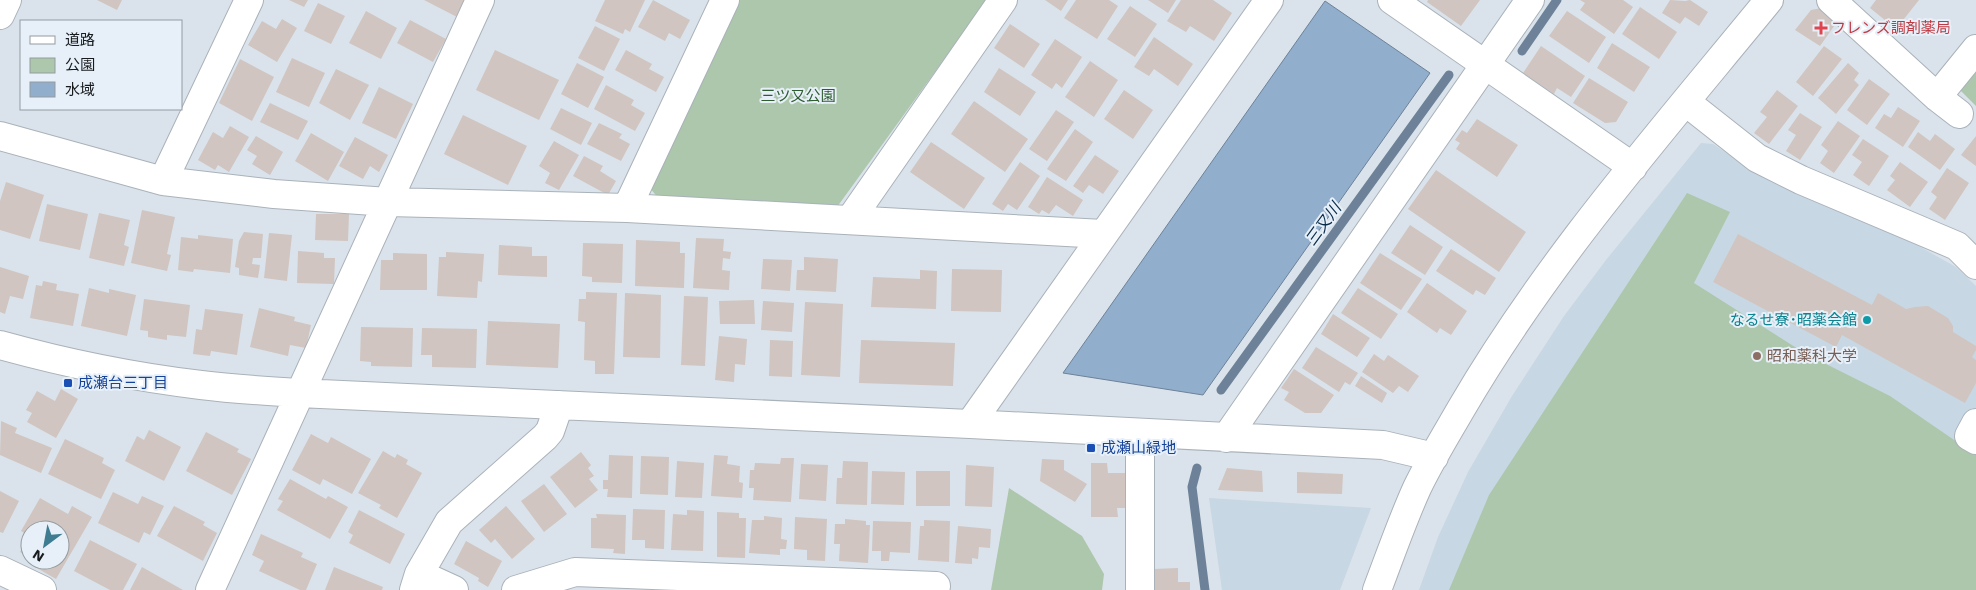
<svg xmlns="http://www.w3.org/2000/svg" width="1976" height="590" font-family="'Work Sans','Noto Sans JP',sans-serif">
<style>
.built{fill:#c8d7e4}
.green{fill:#acc7ab}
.water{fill:#91aecd;stroke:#6d8298}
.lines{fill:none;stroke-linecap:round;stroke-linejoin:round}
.stream{stroke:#6d8298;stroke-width:9}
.building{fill:#d0c5c0}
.minor-casing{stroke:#aab2b9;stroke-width:30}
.minor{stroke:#fff;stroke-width:28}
.health-dot{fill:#e0444e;stroke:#e7f0f8;stroke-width:2}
.culture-dot{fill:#0f9aa8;stroke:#e7f0f8;stroke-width:2}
.education-dot{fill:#8d6e63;stroke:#e7f0f8;stroke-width:2}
.transit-dot{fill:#1a4fb4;stroke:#e7f0f8;stroke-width:2}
.labels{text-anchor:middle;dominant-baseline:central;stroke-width:4;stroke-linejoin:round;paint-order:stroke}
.health-label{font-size:15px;fill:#be3a42;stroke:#e7f0f8;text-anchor:start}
.park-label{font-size:15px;fill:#2e5b2f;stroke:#e7f0f8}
.culture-label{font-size:15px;fill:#0d838f;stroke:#e7f0f8;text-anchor:end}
.education-label{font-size:15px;fill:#785e54;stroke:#e7f0f8;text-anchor:start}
.transit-label{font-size:15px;fill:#164399;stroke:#e7f0f8;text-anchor:start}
.water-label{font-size:16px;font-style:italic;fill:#092b4a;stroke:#e7f0f8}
</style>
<rect width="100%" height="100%" fill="#dae3eb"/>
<path class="built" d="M1701 143 1713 144 1749 168 1788 189 1915 244 1956 267 1976 286V590H1419L1438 537 1468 472 1512 396 1564 316 1606 260Z
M1209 498 1371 508 1340 590H1222Z"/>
<path class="green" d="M737 0H987L837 207 659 199 650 188Z
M1976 64V106L1958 88Z
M1687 193 1730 212 1694 283 1806 354 1890 396 1976 455V590H1449L1489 495Z
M1009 488 1082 536 1104 574 1102 590H991Z"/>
<path class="water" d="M1325 1 1430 73 1203 395 1063 373Z"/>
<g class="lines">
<path class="stream" d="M1522 51 1557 0
M1221 390 1449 75
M1197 468 1192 487 1205 590"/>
</g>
<path class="building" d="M97 0H122L117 10Z
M289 0H308L304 7Z
M424 0H465L457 17Z
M605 0H645L630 32 625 29 623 34 595 21Z
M653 0 690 20 680 39 669 33 665 41 638 27Z
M1045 0H1068L1061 11Z
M1076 0H1109L1118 6 1097 39 1064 18Z
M1148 0H1176L1168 13Z
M1181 0H1213L1232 13 1214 41 1190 26 1186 32 1167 21Z
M1428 0H1480L1461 26 1427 2Z
M1580 0H1623L1633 7 1614 34 1580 10 1585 3Z
M1670 0 1685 1 1690 0 1708 12 1699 26 1685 17 1680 24 1662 13Z
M1876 0H1919L1896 29 1870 8Z
M318 3 345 16 331 44 304 31Z
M1130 6 1157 24 1135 57 1107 39Z
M1640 7 1677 32 1659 59 1622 34Z
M1822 8 1839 19 1820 46 1795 30 1811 10Z
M366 11 397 28 381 59 349 43Z
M1567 11 1606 37 1589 63 1549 36Z
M282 19 297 28 277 62 248 45 262 21 276 29Z
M410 20 446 39 433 62 397 43Z
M1010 24 1040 44 1024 68 994 48Z
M595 26 620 39 604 71 578 58Z
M1154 37 1193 64 1178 86 1154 69 1149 76 1134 67Z
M1055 39 1082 57 1062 88 1056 83 1052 89 1031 75Z
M1612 43 1650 67 1634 92 1597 68Z
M1541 46 1585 76 1571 97 1557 88 1554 94 1523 73Z
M1824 46 1842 59 1813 96 1796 82Z
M495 50 559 80 539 120 476 90Z
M626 50 652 64 649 69 664 77 656 92 615 70Z
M292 58 325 73 309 107 276 92Z
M240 59 274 77 252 121 219 103Z
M1090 61 1118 80 1094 117 1065 97Z
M577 63 604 77 588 108 561 94Z
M1848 63 1859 73 1854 80 1859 85 1836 114 1818 98Z
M999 68 1036 92 1020 116 984 92Z
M336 69 369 85 350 120 319 103Z
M1589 78 1628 102 1616 122 1605 123 1573 103Z
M1869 79 1890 94 1867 125 1847 110Z
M606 85 634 100 631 105 645 113 635 131 594 109Z
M379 87 413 104 396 139 362 123Z
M1124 90 1153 110 1133 139 1104 119Z
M1777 90 1798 106 1769 144 1754 133 1767 117 1760 112Z
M974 101 1028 139 1005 172 951 134Z
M270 103 308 121 298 140 260 122Z
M1898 107 1920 121 1903 147 1875 128 1884 114 1891 118Z
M561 108 592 123 581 145 550 129Z
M1056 110 1074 122 1047 161 1029 149Z
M1800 113 1822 127 1800 160 1786 151 1796 135 1788 130Z
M463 115 527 146 508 185 444 154Z
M1477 119 1518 145 1497 177 1456 149 1460 143 1455 140 1462 130 1467 133Z
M1838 121 1860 136 1834 173 1820 163 1828 151 1821 145Z
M599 123 622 134 619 138 630 144 621 161 587 144Z
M230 126 249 137 229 172 218 165 215 170 198 160 213 132 223 138Z
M1075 129 1093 142 1066 181 1047 169Z
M1918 132 1930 141 1935 134 1955 149 1940 170 1908 147Z
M311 133 344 152 328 181 295 161Z
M256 136 283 152 270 175 252 164 257 156 247 150Z
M1976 136V166L1961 155Z
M355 137 388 155 379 172 370 166 363 179 339 166Z
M1863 139 1889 156 1869 186 1853 175 1862 162 1852 155Z
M554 141 579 155 559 190 545 183 550 173 539 166Z
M931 142 985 178 964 209 910 172Z
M1095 155 1119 171 1103 194 1089 185 1083 193 1073 186Z
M584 156 603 166 600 171 616 181 608 195 573 176Z
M1020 162 1040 176 1017 210 1008 204 1003 211 992 204Z
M1900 162 1928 182 1910 207 1887 190 1895 180 1890 176Z
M1947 168 1969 183 1945 220 1929 209 1937 197 1931 192Z
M1436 170 1526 232 1499 272 1408 209Z
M1047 177 1083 200 1073 216 1056 205 1049 214 1042 210 1039 214 1028 207Z
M6 182 44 195 30 239 0 230V201Z
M47 204 88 214 80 250 39 241Z
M142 210 175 217 167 254 171 255 167 271 131 263Z
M99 213 130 220 124 245 129 247 124 266 89 258Z
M316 214H349L348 241 315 240Z
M1410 225 1443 247 1425 275 1391 253Z
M244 232 263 234 261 258H253L252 264 260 265 258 278 239 275V268L235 267 239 241Z
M269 233 292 235 287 281 264 278Z
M1738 234 1872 305 1878 293 1906 309 1915 307 1928 306 1948 318 1953 326V332L1976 346V350L1972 357 1976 360V383L1965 403 1842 335 1836 347 1713 282Z
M198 235 233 239 230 273 194 269 193 272 178 270 181 237 198 239Z
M696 238 724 239 723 251 731 252 730 259 723 258 722 270 730 271 729 290 693 288Z
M636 240 680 242V253H685L684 288 635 286Z
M583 243 623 244 622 283 592 282V277L582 276Z
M499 245 532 247V256H547V277L498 275Z
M1451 249 1496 278 1485 295 1476 290 1473 295 1436 271Z
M298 251 324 253V258H335L334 284 297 283Z
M446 252 484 254 482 282 478 281 477 298 437 296 439 257H446Z
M393 253 427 254V290H380L381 260H393Z
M1380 253 1422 279 1401 310 1360 283Z
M804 257 838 259 836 292 796 290 797 270H804Z
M763 259 792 260 790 291 761 289Z
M0 267 29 276 23 299 10 296 5 314 0 312Z
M952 269 1002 270 1001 312 951 311Z
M920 270 937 271 936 309 871 307 873 277 920 279Z
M43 281 57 284 56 290 79 294 73 326 30 318 36 285 42 286Z
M1427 283 1467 311 1451 335 1440 328 1437 333 1407 312Z
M89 288 109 293V289L136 295 127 336 81 326Z
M1358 288 1398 314 1381 339 1341 313Z
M586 292 617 293 614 374H595V361L584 360 585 322 578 321 579 299H586Z
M625 293 661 295 660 358 623 357Z
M684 296 708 297 705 366 681 365Z
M144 299 190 305 186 337 167 335V340L148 337V331L140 330Z
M754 300 755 324H720L719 301Z
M763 301 794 303 792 332 761 330Z
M805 302 843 304 840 377 801 375Z
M259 308 295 317 294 321 311 325 306 348 290 345 288 356 250 347Z
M205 309 243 314 237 355 211 351 210 356 193 354 196 329 202 330Z
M1333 314 1370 338 1357 357 1321 334Z
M488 321 560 324 558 368 486 365Z
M361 327 413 328 412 367 371 366V362L360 361Z
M422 328 477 329 476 368 432 367V355H421Z
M719 336 747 339 745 365 735 364 734 382 715 380Z
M770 340 793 341 792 377 769 376Z
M861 340 955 343 953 386 859 383Z
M1316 347 1358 373 1350 385 1345 382 1339 392 1302 368Z
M1374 354 1384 361 1388 355 1419 376 1408 392 1399 386 1393 393 1362 372Z
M1294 369 1334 395 1321 413H1305L1284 400 1289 392 1281 388Z
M1361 376 1387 393 1382 403 1355 386Z
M61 389 78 399 56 438 27 422 32 413 26 410 37 391 55 401Z
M1 421 17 428 15 433 52 448 41 473 0 455Z
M149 430 181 447 164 481 125 461 137 436 144 440Z
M206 432 239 449 237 452 251 459 232 495 186 471Z
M311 434 328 443 331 437 371 459 352 494 323 479 320 485 292 470Z
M65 439 104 458 102 463 115 470 101 499 48 474Z
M383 451 395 458 397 454 408 460 406 464 422 473 397 518 379 508 381 505 358 493Z
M581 452 591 465 588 468 594 476 589 479 598 490 575 508 550 477Z
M609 455 633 456 632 498 607 497 608 489H603V480H608Z
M714 455 728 456 727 464 740 466 739 482 743 483 742 498 711 496Z
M641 456 669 457 668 495 640 494Z
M781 458H794L791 502 753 500 754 488H749L750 470H754L755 463 780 464Z
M1042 459 1064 460V470L1087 484 1075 502 1040 481Z
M677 461 704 463 702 498 675 497Z
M843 461 868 462 867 505 836 504 837 478H842Z
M1091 463H1107L1108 473H1126V508H1117L1118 517H1091Z
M801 464 828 465 826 501 799 499Z
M966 465 994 467 992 507 965 506Z
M1227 468 1262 471 1263 492 1218 490Z
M872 471 905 472 904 505 871 504Z
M916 471H950V506H916Z
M1297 472 1343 474 1342 494 1297 493Z
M290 479 326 499 328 496 348 507 330 539 277 510 283 501 278 499Z
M544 484 567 514 544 532 521 501Z
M0 491 19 501 3 533 0 532Z
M113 492 138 504 142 496 164 506 150 535 144 532 139 543 98 523Z
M40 498 68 514 72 506 92 517 56 579 35 567 38 563 34 560H60V530H30V558L20 552 29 536 21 531Z
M174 506 205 522 203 525 217 533 203 561 157 536Z
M506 506 535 539 512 559 495 539 491 543 479 530Z
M633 509 665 510 664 549 645 548V540H632Z
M359 510 405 534 390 564 349 543 353 535 348 532Z
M687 510 704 511 703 551 671 550 673 514 687 515Z
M717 512 739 513V518H746L745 558 717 557Z
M596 514 626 515 625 554 613 553 614 549 591 548V518H597Z
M764 516 782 518 781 539 787 540 786 549H780V555L749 553 752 520H764Z
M795 517 827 519 825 561 807 560V550L794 549Z
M845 519 866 521V525H870L868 563 839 561 840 544H834L835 524H845Z
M924 520 950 521 949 562 918 560 920 526H924Z
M873 521 911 522 910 553 890 552 889 561H881V551H872Z
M958 526 991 529 990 548 979 547 978 559 972 558V564L955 563Z
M261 534 303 553 301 557 317 564 306 590H300L259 571 264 561 252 555Z
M90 540 137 564 123 590H110L74 571Z
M466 541 502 561 488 587 478 581 479 578 454 564Z
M142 567 183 590H130Z
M334 567 383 587 382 590H325Z
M1178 568V582H1190V590H1155L1154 569Z"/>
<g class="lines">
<g class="minor-casing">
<path id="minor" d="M1392 0 1633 167
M1831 0 1937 97 1959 114
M0 15 7 0
M1937 97 1976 49
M1686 102 1757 158 1801 180 1957 246 1976 265
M0 136 163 181 274 194 388 202 627 208 1103 234
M163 181 249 0
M627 208 725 0
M850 220 1003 0
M0 345C65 363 133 377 201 385 233 389 266 391 299 393L970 424 1383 445 1434 457
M1976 423 1969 436 1976 440
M970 424 1269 0
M1226 438 1530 0
M0 570 42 590
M419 574 454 590
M210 590 480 0
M414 590 419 574 449 522 545 437 550 431 559 405
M516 590 575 572 936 586
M1140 590V433
M1377 590C1390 556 1402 521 1417 488 1430 461 1446 435 1461 409 1547 261 1661 132 1769 0"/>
</g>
<use href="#minor" class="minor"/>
</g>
<path class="health-dot" d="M1818.5 20.5h5v5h5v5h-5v5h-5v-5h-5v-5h5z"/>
<circle class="culture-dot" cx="1867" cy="320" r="5"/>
<circle class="education-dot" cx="1757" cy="356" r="5"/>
<g class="transit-dot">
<rect x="63" y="378" width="10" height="10" rx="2.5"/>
<rect x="1086" y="443" width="10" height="10" rx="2.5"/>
</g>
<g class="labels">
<g class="health-label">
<text x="1831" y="28">フレンズ調剤薬局</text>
</g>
<g class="park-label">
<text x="798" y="96">三ツ又公園</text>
</g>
<g class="culture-label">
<text x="1857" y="320">なるせ寮･昭薬会館</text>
</g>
<g class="education-label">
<text x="1767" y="356">昭和薬科大学</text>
</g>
<g class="transit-label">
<text x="78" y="383">成瀬台三丁目</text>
<text x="1101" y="448">成瀬山緑地</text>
</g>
<g class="water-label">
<text transform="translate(1323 224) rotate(-54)">三又川</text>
</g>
</g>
<rect x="20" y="20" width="162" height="90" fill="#e7f0f8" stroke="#949ba1"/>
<rect x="30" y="36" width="25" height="8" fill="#ffffff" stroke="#949ba1"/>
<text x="65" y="45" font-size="15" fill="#181b1e">道路</text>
<rect x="30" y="58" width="25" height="15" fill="#acc7ab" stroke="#949ba1"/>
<text x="65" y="70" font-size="15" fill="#181b1e">公園</text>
<rect x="30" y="82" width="25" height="15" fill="#91aecd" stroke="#949ba1"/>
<text x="65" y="95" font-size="15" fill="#181b1e">水域</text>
<g transform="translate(45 545) rotate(212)"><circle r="24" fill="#e7f0f8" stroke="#949ba1"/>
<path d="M0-4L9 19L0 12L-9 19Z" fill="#3d7c91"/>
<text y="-8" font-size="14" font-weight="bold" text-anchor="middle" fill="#181b1e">N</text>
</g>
</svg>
